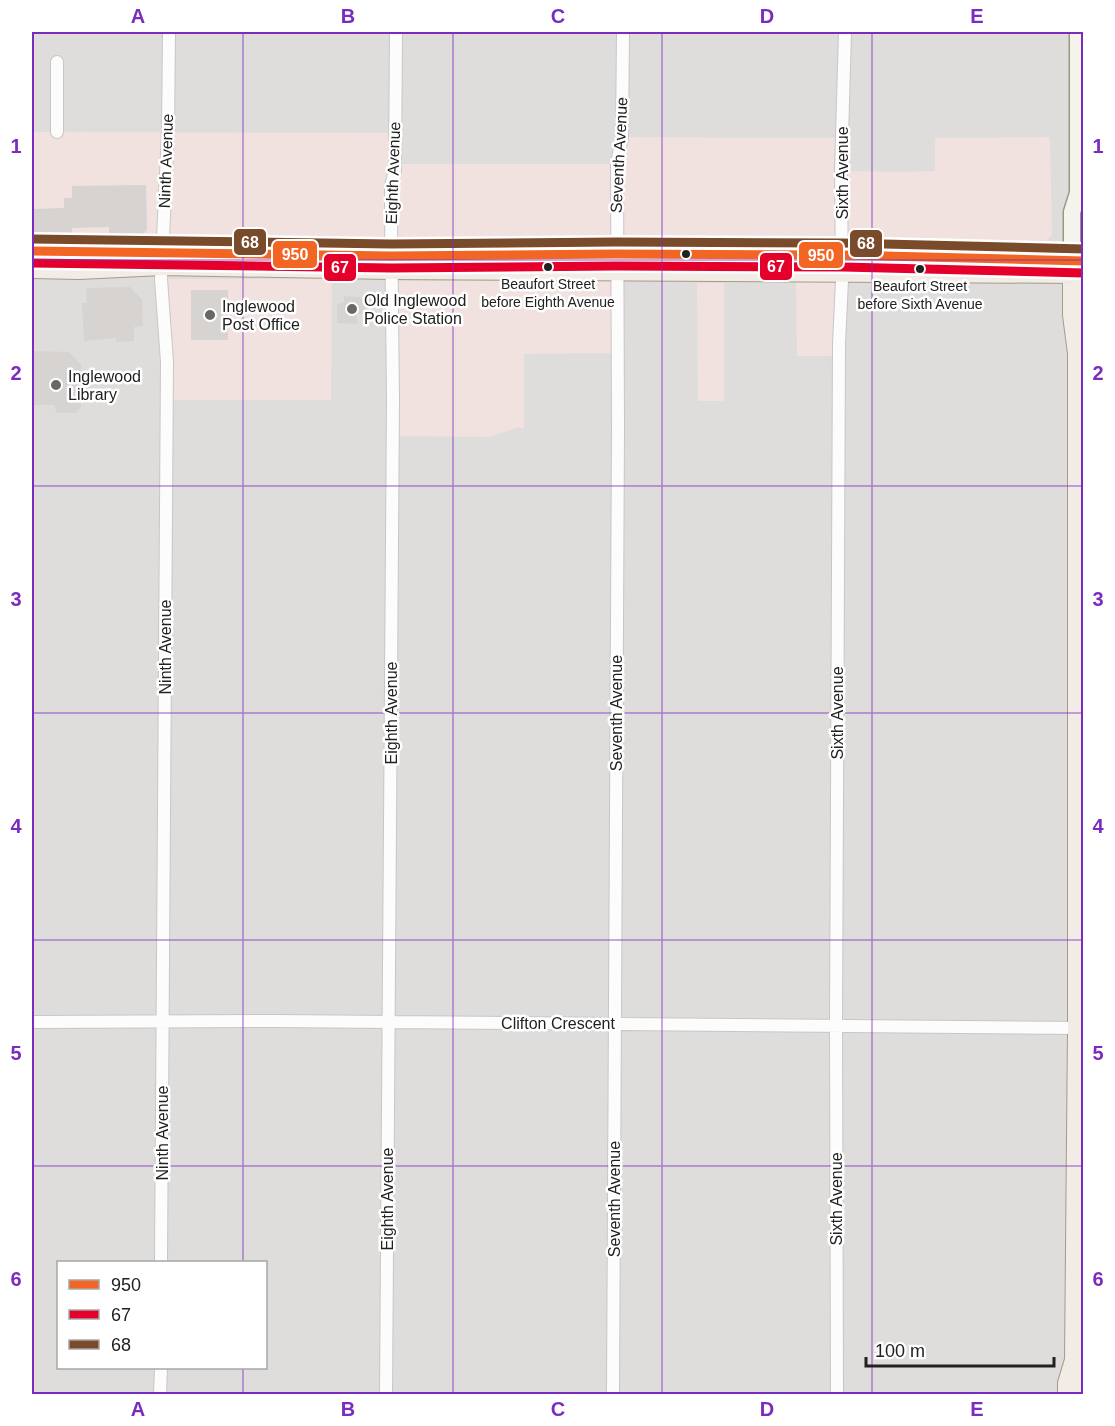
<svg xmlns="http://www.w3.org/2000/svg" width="1115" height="1426" font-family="Arial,sans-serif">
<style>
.residential{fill:#dedddb;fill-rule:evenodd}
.commercial{fill:#f1e1df}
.building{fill:#d6d3d1}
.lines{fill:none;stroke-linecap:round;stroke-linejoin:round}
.minor-casing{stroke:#c8c7c6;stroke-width:14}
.secondary-casing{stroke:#989a80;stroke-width:19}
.primary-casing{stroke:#a69b85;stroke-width:20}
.minor{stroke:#fdfcfc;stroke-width:12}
.secondary{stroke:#f4f4ec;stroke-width:16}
.primary{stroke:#f2ece6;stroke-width:18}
.bus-1-casing{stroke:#fff;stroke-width:14}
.bus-2-casing{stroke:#fff;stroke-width:14}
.bus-3-casing{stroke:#fff;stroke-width:14}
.bus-1{stroke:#f26522;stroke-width:9}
.bus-2{stroke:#e4002b;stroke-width:9}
.bus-3{stroke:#7a4b2a;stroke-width:9}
.grid{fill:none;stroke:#7b2cbf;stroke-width:1.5;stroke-opacity:0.55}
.bus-dot{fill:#212121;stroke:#fff;stroke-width:2}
.poi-dot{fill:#696867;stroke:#fff;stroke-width:2}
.labels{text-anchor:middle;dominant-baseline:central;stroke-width:5;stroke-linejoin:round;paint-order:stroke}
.bus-label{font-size:14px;fill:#212121;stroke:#fff}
.street-label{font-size:16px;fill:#212121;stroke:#fff}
.poi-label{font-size:16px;fill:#212121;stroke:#fff;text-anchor:start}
.line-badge{stroke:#fff;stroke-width:2}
.badge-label{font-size:16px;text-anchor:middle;font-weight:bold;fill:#fff}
.neatline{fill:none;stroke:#7b2cbf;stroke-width:2}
.grid-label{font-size:20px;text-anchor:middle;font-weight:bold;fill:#7b2cbf}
</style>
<rect width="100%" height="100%" fill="#efedea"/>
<path class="residential" d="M32 32H1083V1394H32ZM58 1262H266V1368H58Z"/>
<path class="commercial" d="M32 132 395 133V164H617L622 137 842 138 841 171 898 172 935 171V138L1050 137 1052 235 1041 246 983 247 391 244 196 241 163 239 32 240Z
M161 279H332L331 400H167Z
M842 280 839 356H797L796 282Z
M391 281H617L618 353 524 354V428H516L490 437 393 436Z
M697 283H724V401H698Z"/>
<path class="building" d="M146 185 147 230 140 238H109V227L72 228V240H44V237H34V224H32V209L64 208V198H72V186Z
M130 287 142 300 143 326 134 327V341L116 342V338L84 341 82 303H87L86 288Z
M191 290H228V340H191Z
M344 296 367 298V314H357V324L337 323V304L344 303Z
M32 351 69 352 81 365V407L76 413H56L55 405H32Z"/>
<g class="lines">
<g class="minor-casing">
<path id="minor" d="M57 62V132
M32 1022 275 1021 1082 1028
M161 1262 167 362 161 279 168 132 169 32
M160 1394 161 1368
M386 1394 393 399 391 213V186L395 170 396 32
M613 1394 618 428 617 164 622 137 623 32
M837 1394 836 1025 839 344 842 280 841 171 845 32"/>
</g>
<g class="secondary-casing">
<path id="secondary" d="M1072 260V212L1078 193V32"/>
</g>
<g class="primary-casing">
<path id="primary" d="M32 251 391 256 616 254 843 255 1082 261
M32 269 79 270 162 266 391 270 1082 274
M1074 1360 1081 1383 1082 1394
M1067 1394V1383L1074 1360 1077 1028V353L1072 315V260"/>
</g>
<use href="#minor" class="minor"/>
<use href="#secondary" class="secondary"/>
<use href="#primary" class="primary"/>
<g class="bus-1-casing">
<path id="bus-1" d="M32 251 391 256 616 254 843 255 1084 261"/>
</g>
<g class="bus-2-casing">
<path id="bus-2" d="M32 263 391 268 616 266 843 267 1084 273"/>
</g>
<g class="bus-3-casing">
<path id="bus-3" d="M32 239 391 244 616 242 843 243 1084 249"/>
</g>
<use href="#bus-1" class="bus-1"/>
<use href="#bus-2" class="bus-2"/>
<use href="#bus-3" class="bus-3"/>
</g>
<path class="grid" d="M243 32V1262M453 32V1394M662 32V1394M872 32V1394M32 260H1084M32 486H1084M32 713H1084M32 940H1084M32 1166H1084M243 1368V1394"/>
<g class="bus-dot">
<circle cx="686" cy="254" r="5"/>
<circle cx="548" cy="267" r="5"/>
<circle cx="920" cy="269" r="5"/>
</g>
<g class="poi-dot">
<circle cx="352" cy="309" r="6"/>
<circle cx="210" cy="315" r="6"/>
<circle cx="56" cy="385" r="6"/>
</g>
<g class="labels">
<g class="bus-label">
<text x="548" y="284">Beaufort Street<tspan x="548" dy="18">before Eighth Avenue</tspan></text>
<text x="920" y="286">Beaufort Street<tspan x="920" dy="18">before Sixth Avenue</tspan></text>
</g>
<g class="street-label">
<text transform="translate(619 155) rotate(-87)">Seventh Avenue</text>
<text transform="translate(166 161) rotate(-88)">Ninth Avenue</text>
<text transform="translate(393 173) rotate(-88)">Eighth Avenue</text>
<text transform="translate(842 173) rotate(-90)">Sixth Avenue</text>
<text transform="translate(165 647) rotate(-90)">Ninth Avenue</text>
<text transform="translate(391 713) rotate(-90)">Eighth Avenue</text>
<text transform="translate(616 713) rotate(-90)">Seventh Avenue</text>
<text transform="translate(837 713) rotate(-90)">Sixth Avenue</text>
<text x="558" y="1023">Clifton Crescent</text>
<text transform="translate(162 1133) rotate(-90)">Ninth Avenue</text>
<text transform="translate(387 1199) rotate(-90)">Eighth Avenue</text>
<text transform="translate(614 1199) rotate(-90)">Seventh Avenue</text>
<text transform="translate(836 1199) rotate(-90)">Sixth Avenue</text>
</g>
<g class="poi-label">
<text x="364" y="300">Old Inglewood<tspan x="364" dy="18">Police Station</tspan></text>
<text x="222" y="306">Inglewood<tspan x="222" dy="18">Post Office</tspan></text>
<text x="68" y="376">Inglewood<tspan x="68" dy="18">Library</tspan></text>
</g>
</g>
<g class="line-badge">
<rect x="233" y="228" width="34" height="28" rx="6" fill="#7a4b2a"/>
<rect x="849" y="229" width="34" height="29" rx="6" fill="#7a4b2a"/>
<rect x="272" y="240" width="46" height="29" rx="6" fill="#f26522"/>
<rect x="798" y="241" width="46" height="28" rx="6" fill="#f26522"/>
<rect x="759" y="252" width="34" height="29" rx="6" fill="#e4002b"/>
<rect x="323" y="253" width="34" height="29" rx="6" fill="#e4002b"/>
</g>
<g class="badge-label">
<text x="250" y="248">68</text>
<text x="866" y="249">68</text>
<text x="295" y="260">950</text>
<text x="821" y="261">950</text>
<text x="776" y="272">67</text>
<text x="340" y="273">67</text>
</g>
<rect width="1115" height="1426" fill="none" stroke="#ffffff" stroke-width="66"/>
<rect x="57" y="1261" width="210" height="108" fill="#ffffff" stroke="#a6a6a6" stroke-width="1.5"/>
<rect x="69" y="1280" width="30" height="9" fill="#f26522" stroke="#a6a6a6" stroke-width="1.5"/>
<text x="111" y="1291" font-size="18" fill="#212121">950</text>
<rect x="69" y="1310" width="30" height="9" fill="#e4002b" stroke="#a6a6a6" stroke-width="1.5"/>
<text x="111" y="1321" font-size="18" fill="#212121">67</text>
<rect x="69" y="1340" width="30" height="9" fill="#7a4b2a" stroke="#a6a6a6" stroke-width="1.5"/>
<text x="111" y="1351" font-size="18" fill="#212121">68</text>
<path d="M866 1357v9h188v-9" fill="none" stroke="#212121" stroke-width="3"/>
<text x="875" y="1357" font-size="18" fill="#212121" stroke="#ffffff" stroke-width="4.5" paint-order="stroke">100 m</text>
<rect x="33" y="33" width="1049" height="1360" class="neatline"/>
<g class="grid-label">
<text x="138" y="23">A</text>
<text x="348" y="23">B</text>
<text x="558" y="23">C</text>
<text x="767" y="23">D</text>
<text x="977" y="23">E</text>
<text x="16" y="153">1</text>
<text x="1098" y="153">1</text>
<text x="16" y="380">2</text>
<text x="1098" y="380">2</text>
<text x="16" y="606">3</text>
<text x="1098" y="606">3</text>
<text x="16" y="833">4</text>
<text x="1098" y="833">4</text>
<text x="16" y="1060">5</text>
<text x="1098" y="1060">5</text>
<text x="16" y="1286">6</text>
<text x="1098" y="1286">6</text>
<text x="138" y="1416">A</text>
<text x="348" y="1416">B</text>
<text x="558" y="1416">C</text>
<text x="767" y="1416">D</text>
<text x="977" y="1416">E</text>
</g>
</svg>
